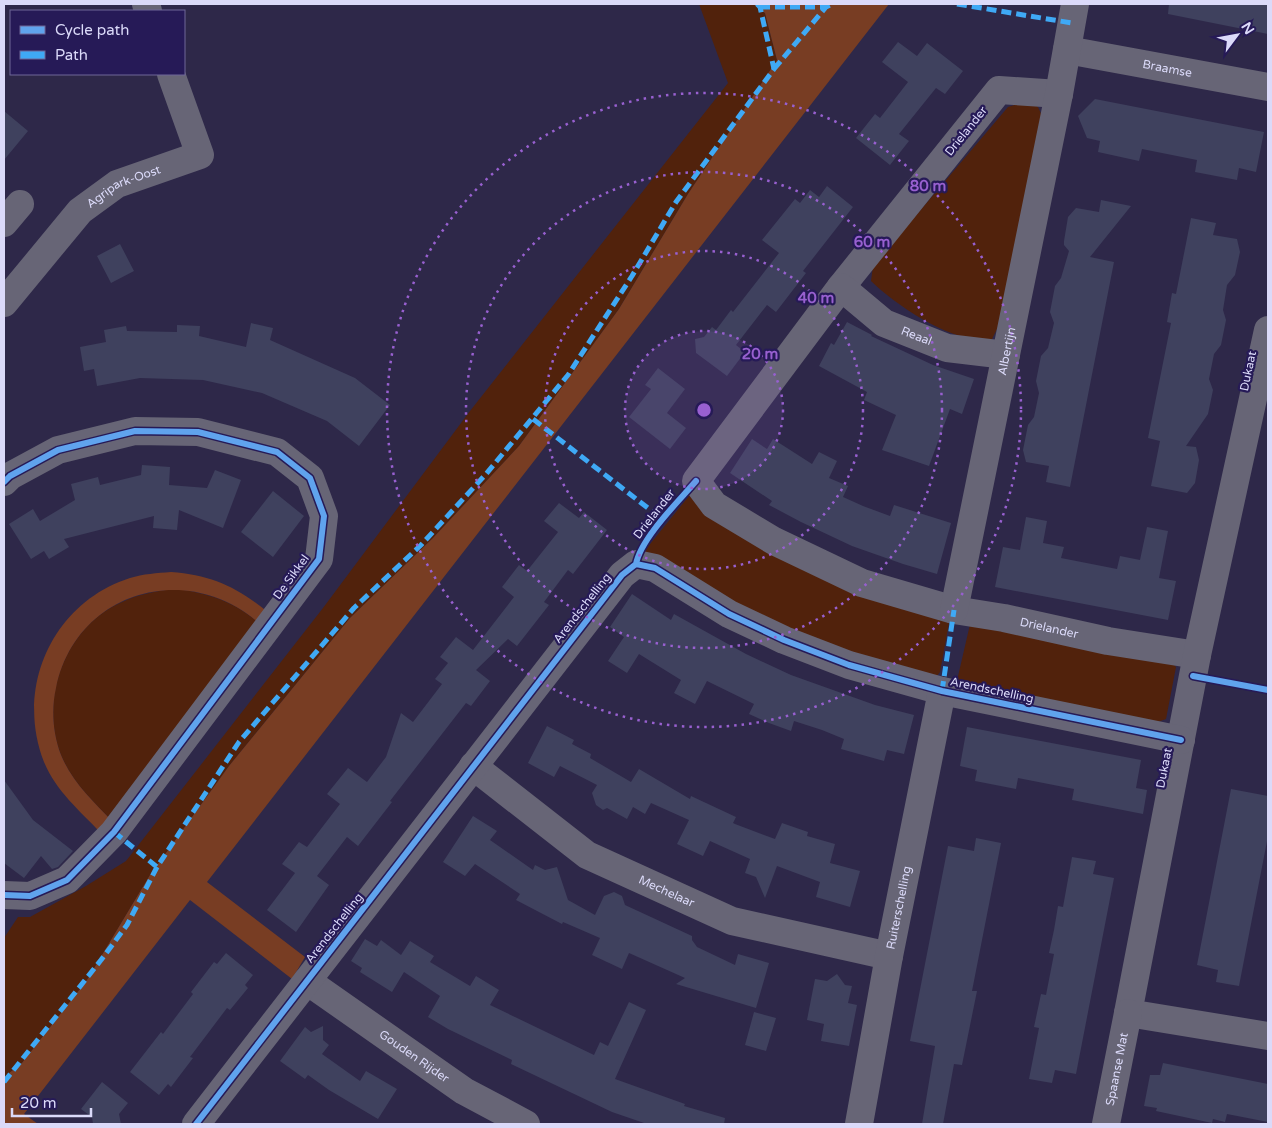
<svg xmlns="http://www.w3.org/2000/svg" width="1272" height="1128" font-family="'Varela Round',sans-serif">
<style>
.green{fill:#51220c}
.forest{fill:#783d23}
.building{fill:#3f415e}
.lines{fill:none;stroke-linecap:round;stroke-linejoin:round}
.minor{stroke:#676576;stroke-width:28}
.quiet{stroke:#3fa9f5;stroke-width:5;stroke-dasharray:10 5;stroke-linecap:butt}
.cycleway-casing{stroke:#261a57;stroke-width:9}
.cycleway{stroke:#60a3ed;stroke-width:6}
.ring{fill:none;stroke:#9860d0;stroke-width:2.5;stroke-dasharray:2.5 5}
.labels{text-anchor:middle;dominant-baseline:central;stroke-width:4.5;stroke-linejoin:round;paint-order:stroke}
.street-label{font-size:12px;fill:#dbdaf9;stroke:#261a57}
.centre{fill:#9860d0;stroke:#261a57;stroke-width:2.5}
.ring-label{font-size:15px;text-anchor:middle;font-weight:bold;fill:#9860d0;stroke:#261a57;stroke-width:4.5;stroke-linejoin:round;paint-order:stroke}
</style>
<rect width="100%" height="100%" fill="#2e2849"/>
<path class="green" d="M699 4H753L765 13 777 60 688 194 619 309 519 446 433 538 350 618 229 766 150 875 87 980 22 1063 4 1077V938L18 917H30L86 886 126 861 323 608 470 411 728 83Z
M1028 101 1038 107 1043 118 1002 319 992 339C955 346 897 306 871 281L873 266 1008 107Z
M693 491 949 623 940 672 934 680 820 644 745 610 642 554Z
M175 589C209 593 236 602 261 625L112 821C93 801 72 782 61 755 39 699 65 628 120 603 138 594 156 591 175 589Z
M971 620 1168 659 1176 667 1166 719 1155 723 956 685Z"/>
<path class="forest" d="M753 4H889L207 882 305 957 292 979 190 900 24 1114 38 1124H4V1077L22 1063 87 980 150 875 229 766 350 618 433 538 519 446 619 309 688 194 777 60 765 13Z
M171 572C212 575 237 587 269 613L261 625C189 559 76 590 56 688 51 710 53 734 61 755 72 782 93 801 112 821L101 833C80 811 56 791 44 762 15 688 52 603 130 578 143 574 157 573 171 572Z"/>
<path class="building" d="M1169 4H1268V34L1168 14Z
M898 42 917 56 927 43 963 71 945 94 936 88 899 134 909 141 890 165 856 138 875 114 880 118 908 82 882 62Z
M1095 99 1264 132 1256 172 1239 168 1237 180 1195 172 1197 160 1142 149 1139 161 1098 152 1100 141 1087 138 1078 116Z
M4 111 28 131 4 160Z
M827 186 853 207 803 271 806 273 776 312 767 305 736 345 745 352 727 376 696 353 695 339 704 337 712 327 716 330 731 310 733 312 779 253 762 240 795 199 800 203 810 190 819 197Z
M1101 200 1131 206 1090 257 1114 262 1070 487 1046 482 1049 466 1026 462 1023 450 1028 425 1034 417 1039 393 1036 381 1041 356 1048 348 1054 323 1050 312 1055 286 1061 278 1069 251 1064 245V241L1068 217 1076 208 1099 212Z
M1191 218 1216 223 1213 235 1237 239 1240 252 1235 275 1227 285 1223 310 1226 320 1221 345 1214 354 1209 379 1213 390 1208 414 1186 446 1196 447 1199 460 1195 483 1187 493 1151 486 1160 441 1148 438 1171 323 1167 322 1172 293 1176 294Z
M120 244 134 271 111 283 97 256Z
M847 322 872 335 871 336 933 365 974 379 962 414 950 409 929 466 882 450 896 415 864 400 867 392 819 366 831 343 834 345Z
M251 323 273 328 270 340 355 378 390 405 359 446 327 421 262 393 203 380 140 378 97 386 94 369 84 371 80 347 106 342 104 330 126 326 127 331 177 332V325L200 326 199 336 246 347Z
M658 368 685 389 667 413 686 428 670 449 629 417 651 389 645 385Z
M752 439 767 449 773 439 812 464 819 452 837 461 829 478 848 486 843 497 863 506 890 516 894 505 951 523 937 574 903 564 852 546 801 522 769 505 772 501 730 473Z
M142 465 170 467 169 485 207 488 215 470 241 480 223 528 179 510 177 530 153 528 154 516 64 539 69 547 49 559 44 551 31 559 9 524 33 509 40 521 75 500 71 484 98 477 100 485 141 475Z
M273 491 304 516 273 557 241 532Z
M559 503 579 518 584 512 607 530 573 574 568 570 544 602 549 605 517 646 508 639 476 670 490 681 471 706 466 703 390 801 392 802 358 846 347 837 317 876 329 885 296 932 267 910 295 873 282 864 299 842 307 847 340 804 327 794 348 768 367 782 386 757 401 713 413 722 442 684 435 679 448 663 440 657 456 637 473 650 514 597 502 587 519 565 527 571 558 532 544 521Z
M1026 517 1047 521 1043 543 1064 547 1061 558 1117 569 1120 556 1140 560 1147 527 1168 531 1159 578 1176 581 1168 620 995 587 1003 547 1020 550Z
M632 594 671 620 674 614 746 654 791 675 875 705 914 715 904 754 887 750 884 761 841 749 844 739 822 730 794 721 791 731 769 723 749 714 754 704 707 681 695 704 674 693 681 680 639 654 627 673 608 661 624 637 610 627Z
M547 726 574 740 572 744 591 754 590 758 631 782 639 769 690 799 691 796 736 817 733 823 735 824 775 839 782 823 808 832 807 836 835 844 830 863 860 871 850 907 816 897 820 882 777 866 765 898 756 877 745 873 750 859 710 841 703 856 677 844 689 820 651 803 645 814 633 807 627 819 607 808 603 810 596 805 592 793 597 785 560 766 554 777 528 763Z
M967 727 1141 760 1136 788 1147 790 1143 814 1072 800 1074 789 1018 778 1016 789 975 781 977 770 960 766Z
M4 780 33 820 73 851 58 867 52 869 41 856 24 878 4 863Z
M1231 789 1268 796V836L1239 986 1216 982 1218 970 1197 965Z
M473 816 497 831 490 840 533 870 535 865 545 870 557 867 568 900 595 915 604 896 614 892 622 896 625 905 692 936V940L697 947 735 965 738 954 769 963 756 1008 676 984 685 978 629 953 622 969 592 955 600 938 563 922 562 924 516 900 520 894 475 864 465 876 443 862Z
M976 838 1001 843 972 991H977L962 1065 954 1064 943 1124H922L935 1046 910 1041 948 846 974 851Z
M1072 857 1096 861 1093 874 1114 878 1076 1074 1055 1070 1052 1083 1029 1079 1039 1028 1034 1027 1041 994 1046 995 1054 954 1049 953 1054 930 1058 906 1063 907Z
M365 939 377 946 381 940 401 955 410 941 434 956 430 962 470 986 476 976 499 990 490 1005 594 1055 600 1042 608 1046 629 1002 646 1010 615 1079 685 1104 684 1106 725 1118 724 1124H647L612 1112 511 1064 512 1060 448 1029 428 1017 440 996 404 972 392 992 360 972 362 968 351 961Z
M226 953 253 975 245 985 248 988 230 1010 227 1008 190 1057 193 1058 171 1087 168 1084 159 1095 130 1072 161 1032 163 1034 193 994 191 992 214 962 217 964Z
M837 974 845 985 852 986 848 1003 857 1005 849 1046 821 1041 824 1024 807 1020 815 979 827 981Z
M754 1012 776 1018 766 1051 745 1045Z
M323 1026V1040L329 1045 322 1054 360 1081 366 1071 397 1089 378 1119 329 1090 308 1075 305 1079 280 1061 305 1027 311 1032Z
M1163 1063 1268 1084V1122L1227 1114 1225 1122 1213 1119 1212 1123 1156 1111 1157 1108 1144 1106 1150 1075H1160Z
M102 1082 128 1103 119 1114 121 1124H93L92 1117 81 1109Z"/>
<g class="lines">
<g class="minor">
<path d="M146 4 148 11"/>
<path id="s1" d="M1067 50 1268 87"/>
<path id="s2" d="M1059 94 999 90 841 287 696 481 714 505 774 541 862 583 954 610 1004 618 1108 641 1197 655"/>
<path d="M4 223 20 204"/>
<path id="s3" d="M841 287 884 323 947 348 1006 355"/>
<path id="s4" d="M4 303 80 211 117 184 200 155 171 74"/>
<path d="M1268 330 1197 655 1128 1013 1268 1036"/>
<path d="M4 482 10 476 58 450 135 431 198 432 277 452 310 478 324 516 319 559 114 832 67 880 30 896 4 895"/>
<path id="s5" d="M954 610 1059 94 1075 4"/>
<path id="s6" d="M473 766 587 855 732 921 889 956"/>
<path id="s7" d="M307 981 464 1091 526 1124"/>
<path d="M196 1124 622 575 636 564 655 568 729 614 784 640 849 665 942 691 1181 740"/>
<path id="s8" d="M859 1124 889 956 942 691"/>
<path id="s9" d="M1106 1124 1128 1013"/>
</g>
<path class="quiet" d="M957 4 1072 23
M760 7H826
M774 69 826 7 832 4
M533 419 662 519
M942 691 954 610
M114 832 157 867
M4 1082 101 960 127 925 157 867 239 742 354 608 421 545 486 474 568 375 632 276 676 202 774 69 760 7 757 4"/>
<g class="cycleway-casing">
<path id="cycleway" d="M4 482 10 476 58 450 135 431 198 432 277 452 310 478 324 516 319 559 114 832 67 880 30 896 4 895
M636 564C641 538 678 502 696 481
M1193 676 1268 690
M196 1124 622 575 636 564 655 568 729 614 784 640 849 665 942 691 1181 740"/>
</g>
<use href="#cycleway" class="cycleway"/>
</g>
<circle cx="704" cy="410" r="79" fill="#9860d0" fill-opacity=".12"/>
<g class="ring">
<circle cx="704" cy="410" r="79"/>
<circle cx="704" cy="410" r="159"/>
<circle cx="704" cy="410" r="238"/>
<circle cx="704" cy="410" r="317"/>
</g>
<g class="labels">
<g class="street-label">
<text stroke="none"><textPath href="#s1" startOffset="102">Braamse</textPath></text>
<text transform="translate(966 131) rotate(-51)">Drielander</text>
<text stroke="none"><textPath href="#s4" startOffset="170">Agripark-Oost</textPath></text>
<text stroke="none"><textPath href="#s3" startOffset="91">Reaal</textPath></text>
<text stroke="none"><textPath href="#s5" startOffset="264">Albertijn</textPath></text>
<text transform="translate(1248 371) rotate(-78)">Dukaat</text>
<text transform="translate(654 514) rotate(-52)">Drielander</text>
<text transform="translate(291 577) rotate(-54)">De Sikkel</text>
<text transform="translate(582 608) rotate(-52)">Arendschelling</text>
<text stroke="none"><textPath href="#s2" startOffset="945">Drielander</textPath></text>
<text transform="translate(992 690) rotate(12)">Arendschelling</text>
<text transform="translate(1164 768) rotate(-79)">Dukaat</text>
<text stroke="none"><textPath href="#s6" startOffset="232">Mechelaar</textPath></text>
<text stroke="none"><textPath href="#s8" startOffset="220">Ruiterschelling</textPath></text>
<text transform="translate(334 928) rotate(-52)">Arendschelling</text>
<text stroke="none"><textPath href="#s7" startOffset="131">Gouden Rijder</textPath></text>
<text stroke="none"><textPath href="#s9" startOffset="56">Spaanse Mat</textPath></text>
</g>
</g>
<circle cx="704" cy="410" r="8" class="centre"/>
<g class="ring-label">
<text x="928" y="191">80 m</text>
<text x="872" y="247">60 m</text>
<text x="816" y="303">40 m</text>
<text x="760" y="359">20 m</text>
</g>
<rect width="1272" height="1128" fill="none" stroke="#dbdaf9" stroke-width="10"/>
<rect x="10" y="10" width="175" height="65" fill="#261a57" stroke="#6e6798"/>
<rect x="20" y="26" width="25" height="8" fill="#60a3ed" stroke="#6e6798"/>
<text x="55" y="35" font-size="15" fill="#dbdaf9">Cycle path</text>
<rect x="20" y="51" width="25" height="8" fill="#3fa9f5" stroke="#6e6798"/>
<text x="55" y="60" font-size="15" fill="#dbdaf9">Path</text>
<g transform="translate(1237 35) rotate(58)" stroke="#261a57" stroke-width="4" paint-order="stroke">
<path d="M0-4L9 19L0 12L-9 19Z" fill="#dbdaf9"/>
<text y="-8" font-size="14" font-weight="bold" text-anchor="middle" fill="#dbdaf9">N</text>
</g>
<path d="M12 1108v8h79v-8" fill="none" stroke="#dbdaf9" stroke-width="2.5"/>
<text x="20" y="1108" font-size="15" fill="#dbdaf9" stroke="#261a57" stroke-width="4" paint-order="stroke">20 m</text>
</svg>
